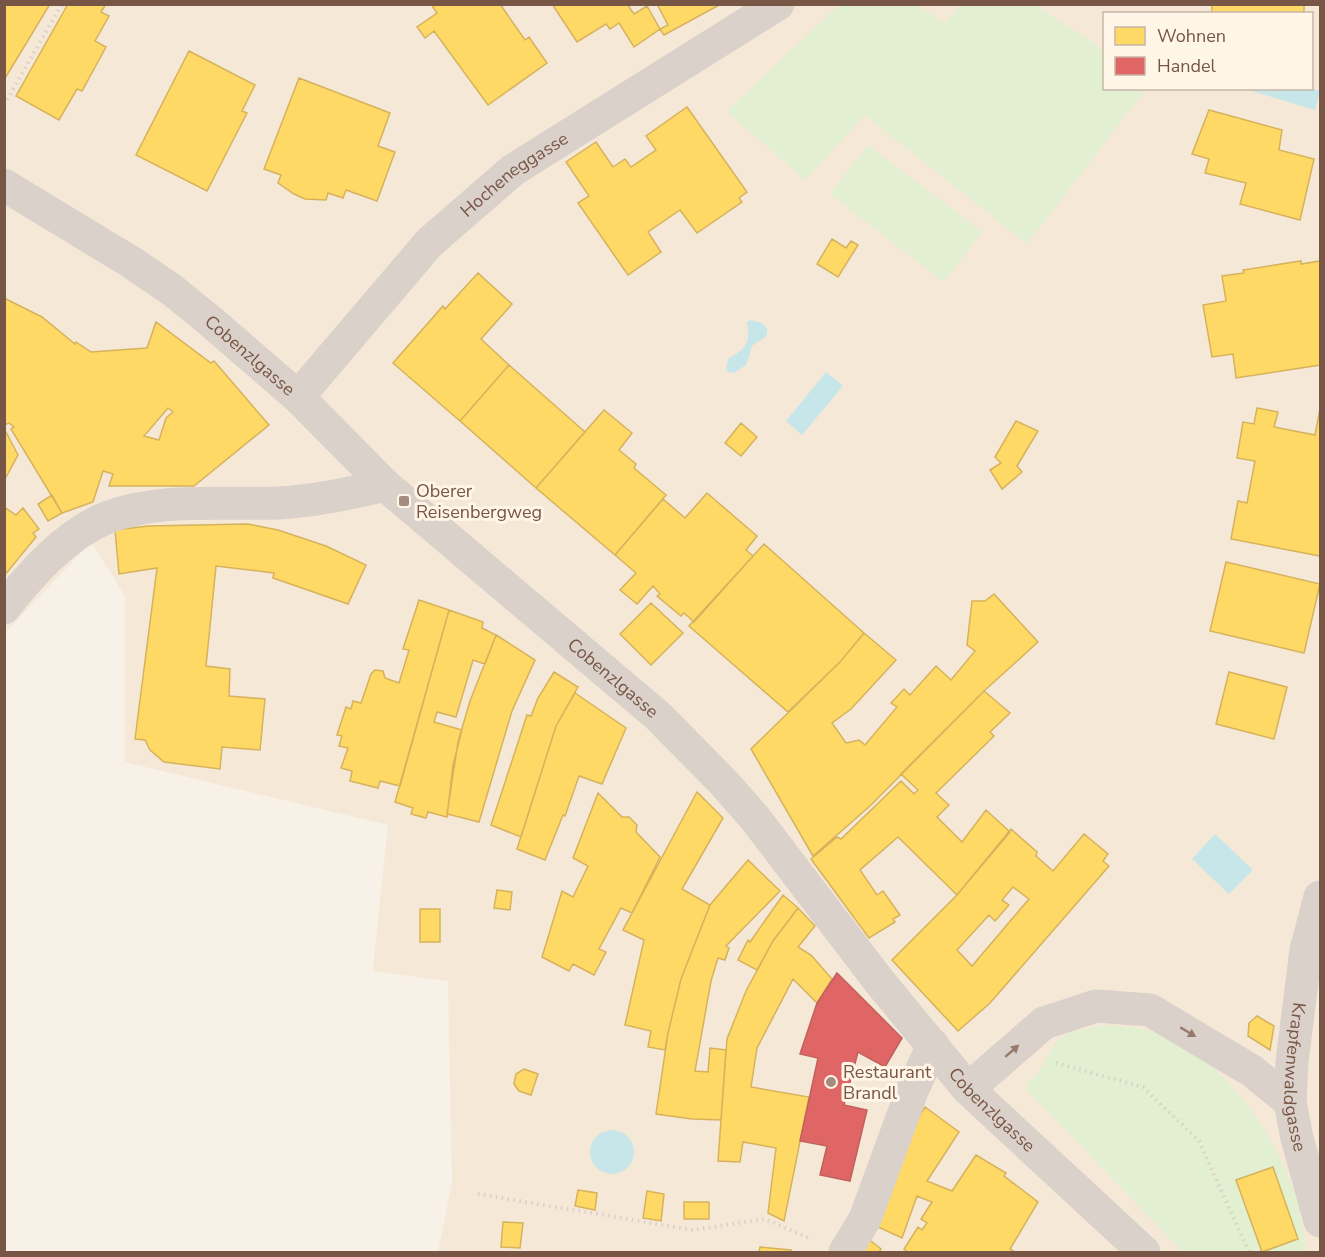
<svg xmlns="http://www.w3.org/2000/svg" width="1325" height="1257" font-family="'Nunito Sans',sans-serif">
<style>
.residential{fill:#f5e8d7;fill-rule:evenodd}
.green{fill:#e2efd0}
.water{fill:#c7e6e9}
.homes{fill:#ffd966;stroke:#d6b25c;stroke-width:1.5;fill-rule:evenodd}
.shops{fill:#e06666;stroke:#c1615c;stroke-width:1.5}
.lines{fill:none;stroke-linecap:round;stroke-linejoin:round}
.path{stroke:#dad0cb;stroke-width:4;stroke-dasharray:1.5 4.5;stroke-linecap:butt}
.minor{stroke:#dad1cb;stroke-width:33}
.oneway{fill:#957b6d}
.poi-dot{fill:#a48c7e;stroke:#fff6e8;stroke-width:2}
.labels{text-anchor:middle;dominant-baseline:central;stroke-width:6;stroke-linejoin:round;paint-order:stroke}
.street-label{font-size:18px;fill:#785645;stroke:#fff6e8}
.poi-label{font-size:18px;fill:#785645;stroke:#fff6e8;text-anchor:start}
</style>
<rect width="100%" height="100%" fill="#f7f1e7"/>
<path class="residential" d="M5 5H1320V1252H438L452 1182 448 981 373 971 388 825 125 762V596L91 542 5 633ZM1104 14H1312V88H1104Z"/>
<path class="green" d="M839 5H916L944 23 961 5H1035L1104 50V88L1146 89 1027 244 865 115 805 180 727 111Z
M868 145 982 232 944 282 830 194Z
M1105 1025C1119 1026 1132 1027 1146 1030 1216 1048 1267 1122 1292 1185 1300 1207 1304 1230 1306 1252H1183L1026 1089 1027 1083 1038 1073 1058 1040 1070 1032Z"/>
<path class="water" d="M1311 88 1320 91 1315 110 1245 89Z
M751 320 762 323 767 328C768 341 760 339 752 346L746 365 734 373 728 372 726 369 728 359C747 348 750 344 747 322Z
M826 372 843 386 802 435 786 421Z
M1215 834 1253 870 1229 894 1192 859Z
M590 1152a22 22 0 1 1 44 0a22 22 0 1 1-44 0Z"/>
<path class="homes" d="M4 4H50L4 80Z
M68 4H106L101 12 109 16 95 41 106 47 82 91 77 89 59 120 16 96Z
M431 4H500L525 40 529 37 547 63 488 105 434 31 425 38 417 27 437 13Z
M552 4H627L634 14 647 6 660 29 634 47 619 23 610 29 606 24 577 42Z
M657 4H721L664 35 660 29 668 25Z
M1212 4H1304V14H1212Z
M189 51 255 85 242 111 247 113 207 191 136 155Z
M299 78 390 113 378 146 395 152 377 201 346 190 343 198 328 193 326 200 305 199 294 194 278 183 281 175 264 169Z
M687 107 747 192 739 198 742 202 697 233 680 210 648 232 661 252 628 275 578 203 589 196 566 162 596 142 613 167 625 159 631 167 656 150 646 136Z
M1209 110 1282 130 1279 150 1314 159 1300 220 1240 204 1246 183 1205 173 1209 159 1192 154Z
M832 239 846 248 851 241 858 245 838 277 817 264Z
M1301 261V264L1320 261V365L1236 378 1233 354 1212 357 1203 305 1226 301 1222 276 1244 273 1243 270Z
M478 273 512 304 481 339 509 365 460 421 393 363 443 306 445 309Z
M4 298 42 317 75 344 76 342 91 352 147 348 156 322 211 363 214 361 269 425 194 486H109L113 474 103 471 93 502 62 513 11 429 14 427 9 423 4 425ZM168 408 173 412 166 418 159 440 144 436Z
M509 365 585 432 536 488 460 421Z
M1257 408 1278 412 1274 427 1315 435 1320 409V556L1231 539 1238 501 1247 503 1255 461 1237 458 1243 422 1254 424Z
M604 410 632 433 619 450 636 464 634 468 666 495 615 555 536 488Z
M1016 421 1038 431 1017 466 1022 472 1002 489 990 470 1001 463 995 457Z
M741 423 757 437 741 456 725 443Z
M6 432 18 455 4 481V434Z
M707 493 757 536 746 550 753 556 694 622 684 613 681 616 657 596 660 594 653 586 637 604 620 590 636 573 615 555 663 499 685 518Z
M52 495 62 513 48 521 38 504Z
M4 507 16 515 23 508 39 529 33 533 36 537 4 576Z
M248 524 278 530 326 546 366 565 348 604 273 578 274 573 216 566 206 666 230 669 229 696 265 699 260 750 222 747 220 769 164 762 150 750 145 740 135 739 157 568 119 574 115 530 148 526Z
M764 544 864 633 840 662 788 712 689 626Z
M1226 562 1320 584 1304 653 1210 631Z
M994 594 1038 642 984 691 871 805 813 856 751 749 840 662 864 633 896 660 851 709 832 723 846 743 859 740 865 745 897 707 891 703 904 689 910 695 936 666 951 680 975 651 967 645 972 601H985Z
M419 600 449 610 400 786 380 781 378 788 350 781 352 771 341 768 348 748 339 746 342 736 337 735 346 707 351 709 353 701 361 703 371 674 375 670 383 671 385 678 399 683 409 650 403 649Z
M651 603 683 633 651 665 620 634Z
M449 610 483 622 482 628 496 635 485 664 473 660 456 717 437 712 434 722 462 730 453 765 447 817 428 812 426 818 411 814 413 808 395 802Z
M496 635 535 660 512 711 479 822 447 814 458 742 470 701Z
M554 672 578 687 556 726 521 837 491 825 527 715 531 716 538 698Z
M1229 672 1287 687 1274 739 1216 724Z
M984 691 1010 713 990 732 994 736 936 793 949 805 937 817 962 842 986 810 1010 832 957 895 898 837 860 870 877 895 883 891 900 915 893 919 895 922 869 938 811 859 837 837 841 839 901 781 914 794 918 790 901 774Z
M575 693 626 728 602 784 579 776 565 816 563 815 545 860 517 849 556 726Z
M697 792 723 818 682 889 710 905 681 979 668 1033 665 1050 648 1047 651 1031 625 1025 644 940 623 930Z
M598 793 622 817H629L637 825 636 832 660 857 632 913 621 908 599 949 606 952 594 975 573 964 569 971 542 957 562 891 573 897 588 866 573 858Z
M1011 829 1037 852 1036 856 1053 871 1084 834 1108 854 1103 861 1109 866 990 1003 958 1031 892 960 957 895ZM1013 887 1029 899 972 966 957 950 989 915 995 921 1009 905 1002 900Z
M748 860 780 891 726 946 729 948 725 960 718 958 711 981 695 1071 708 1072 710 1048 726 1050 721 1120 692 1119 656 1114 668 1033 681 979 710 905Z
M497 890 512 892 510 910 494 908Z
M783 895 798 908 773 941 757 970 738 960 748 940 750 942Z
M798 908 815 926 798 947 811 955 832 979 817 1003 793 979 757 1048 751 1087 809 1097 784 1221 768 1213 776 1148 743 1142 740 1162 718 1161 727 1039 746 991 773 941Z
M420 909H440V942H420Z
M1257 1016 1274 1026 1270 1050 1248 1036 1249 1023Z
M524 1069 538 1074 531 1095 519 1091 514 1084 516 1074Z
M925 1107 959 1132 927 1181 952 1191 976 1155 1006 1173 1004 1176 1038 1202 1010 1249 1015 1252H908L904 1249 918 1227 922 1230 927 1223 921 1219 932 1202 917 1196 902 1238 874 1225 897 1152Z
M1273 1167 1298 1239 1262 1252 1236 1180Z
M578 1190 597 1193 595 1210 575 1206Z
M647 1191 664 1194 661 1221 643 1218Z
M684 1202H709V1219H684Z
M503 1222 523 1223 520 1248 501 1247Z
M867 1238 881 1249 879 1252H858Z
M760 1247 791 1250V1252H759Z"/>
<path class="shops" d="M837 973 902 1038 885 1067 858 1052 844 1105 867 1110 850 1181 820 1175 827 1146 800 1141 818 1058 800 1054 817 1003Z"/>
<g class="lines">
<path class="path" d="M4 105 62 4
M1056 1063 1143 1087 1199 1141 1249 1252
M478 1194 693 1230 765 1219 811 1239"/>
<g class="minor">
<path id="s1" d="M4 185 131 262 172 290 209 320 298 397 385 485 658 716 724 783 754 817 879 981 968 1089 1144 1252"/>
<path id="s2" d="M298 397 429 243 513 170 778 4"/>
<path d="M4 608C31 574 65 535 106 518 159 497 222 505 278 503 315 501 349 494 385 485"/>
<path id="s3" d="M1320 897 1306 950 1292 1062 1290 1102 1297 1138 1320 1221"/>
<path d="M968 1089 1044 1023 1096 1006 1150 1010 1252 1071 1290 1102"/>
<path d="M845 1252 865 1219 912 1091 933 1045"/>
</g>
</g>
<defs><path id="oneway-solid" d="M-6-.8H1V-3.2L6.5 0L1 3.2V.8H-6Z" transform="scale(1.5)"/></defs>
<g class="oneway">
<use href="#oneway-solid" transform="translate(1188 1032) rotate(31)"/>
<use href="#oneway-solid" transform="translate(1012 1051) rotate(-41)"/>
</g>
<g class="poi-dot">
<rect x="398" y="495" width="12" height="12" rx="3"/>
<circle cx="831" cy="1082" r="6"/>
</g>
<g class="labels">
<g class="street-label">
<text stroke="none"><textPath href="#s2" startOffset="312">Hocheneggasse</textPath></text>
<text stroke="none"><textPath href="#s1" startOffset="300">Cobenzlgasse</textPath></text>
<text stroke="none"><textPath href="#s1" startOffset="786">Cobenzlgasse</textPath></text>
<text stroke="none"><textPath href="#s3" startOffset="183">Krapfenwaldgasse</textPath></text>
<text stroke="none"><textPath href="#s1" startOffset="1362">Cobenzlgasse</textPath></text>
</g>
<g class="poi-label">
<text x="416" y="491">Oberer<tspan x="416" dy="21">Reisenbergweg</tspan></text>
<text x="843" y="1072">Restaurant<tspan x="843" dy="21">Brandl</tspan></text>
</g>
</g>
<rect width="1325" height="1257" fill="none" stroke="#785645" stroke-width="12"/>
<rect x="1103" y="12" width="210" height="78" fill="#fff6e8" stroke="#c9b6a7" stroke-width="1.5"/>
<rect x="1115" y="27" width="30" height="18" fill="#ffd966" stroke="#c9b6a7" stroke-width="1.5"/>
<text x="1157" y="42" font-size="18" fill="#785645">Wohnen</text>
<rect x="1115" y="57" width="30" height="18" fill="#e06666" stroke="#c9b6a7" stroke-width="1.5"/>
<text x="1157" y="72" font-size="18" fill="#785645">Handel</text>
</svg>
